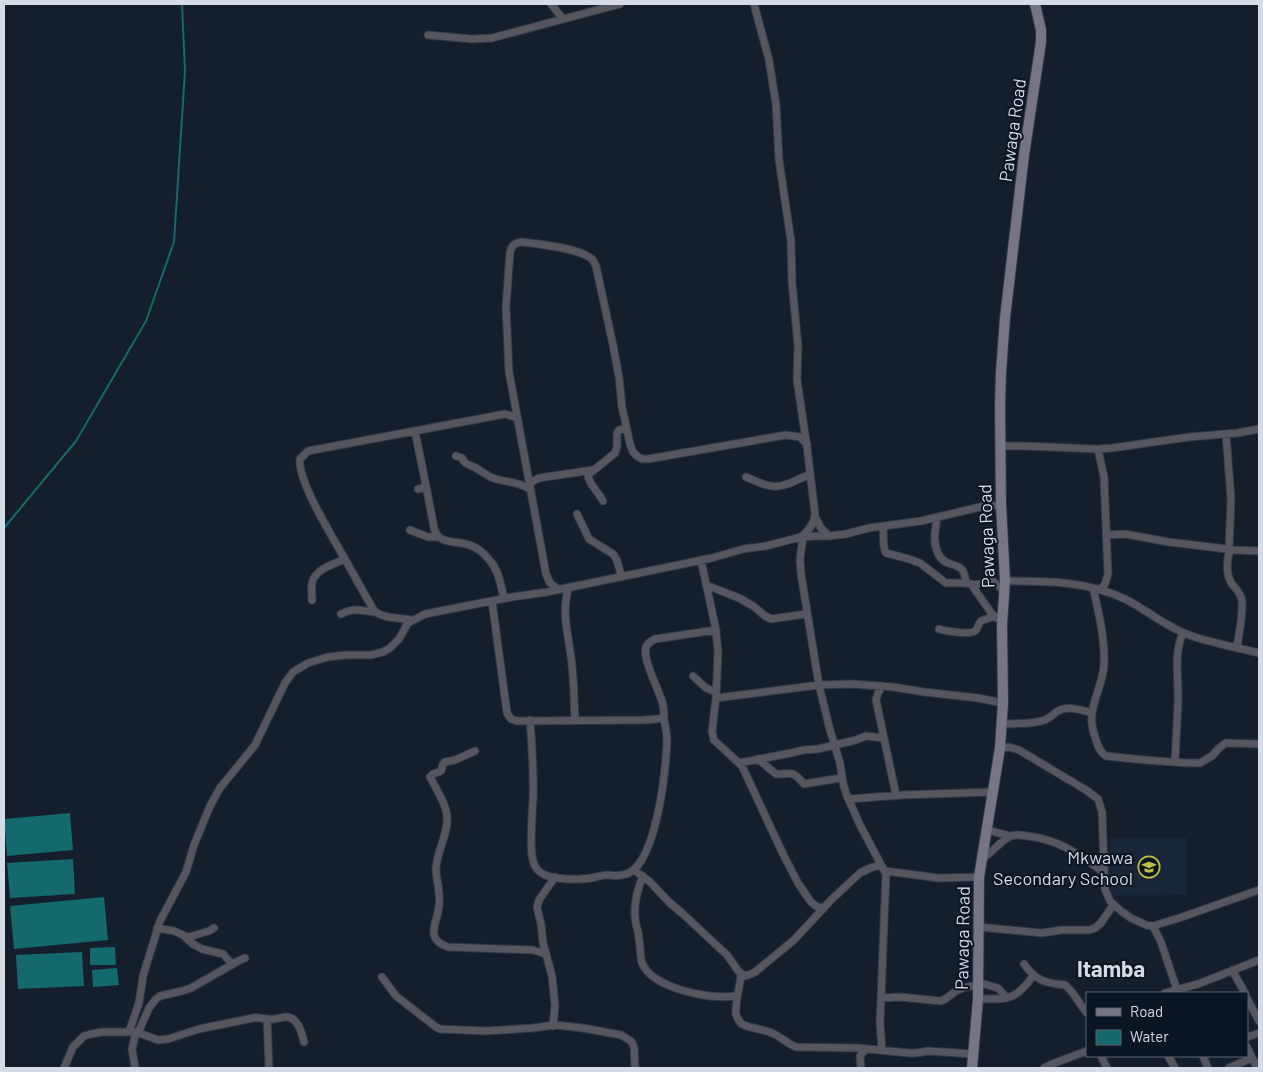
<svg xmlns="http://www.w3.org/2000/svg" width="1263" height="1072" font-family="Barlow,sans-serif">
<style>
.built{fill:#192639}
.water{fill:#13696c}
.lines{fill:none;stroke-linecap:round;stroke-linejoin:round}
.stream{stroke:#13696c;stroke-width:2}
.street-casing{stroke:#303946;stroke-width:9}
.secondary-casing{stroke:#303946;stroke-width:12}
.street{stroke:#56565e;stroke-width:7}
.secondary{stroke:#767683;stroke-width:10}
.labels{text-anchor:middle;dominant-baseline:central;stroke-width:4;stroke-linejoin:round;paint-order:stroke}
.street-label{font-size:18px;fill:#d6dce6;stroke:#0c1522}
.poi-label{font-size:18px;fill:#d6dce6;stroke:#0c1522;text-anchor:end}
.district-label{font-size:22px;font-weight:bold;fill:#d6dce6;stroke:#0c1522}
</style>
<rect width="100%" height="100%" fill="#151f2c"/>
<path class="built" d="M1110 838H1187V895L1111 896Z"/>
<path class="water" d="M70 813 73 850 7 856 4 819Z
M73 859 75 894 10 898 7 863Z
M104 897 108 940 14 949 10 906Z
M115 947 116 965H90V948Z
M82 952 84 986 18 989 16 955Z
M117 968 119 985 93 987 92 970Z"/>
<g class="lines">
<path class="stream" d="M4 528 76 441 146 321 174 242 185 71 182 4"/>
<g class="street-casing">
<path id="street" d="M551 4 563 19
M754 4 769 60 776 104 779 160 791 241 792 282 798 346 797 380 807 447 815 514C815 524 808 531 801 537
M428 35 472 39 492 38 620 4
M415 431 427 491
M1226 434 1231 499 1229 549
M1000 446H1024L1097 449 1112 448 1189 437 1237 433 1259 429
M1098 449 1104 477 1108 574 1105 584 1100 590
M456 456 462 458C465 465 468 464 474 467 482 471 488 477 496 479 510 483 517 481 531 490
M746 477C758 482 770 489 784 485 793 483 801 477 810 475
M530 483 539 478 593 470
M418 489 424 488 427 491 434 528C438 544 454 541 466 544 476 546 485 554 491 562 499 571 501 587 504 598
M603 501C599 493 588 483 588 475L615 453 617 447V433L619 430 626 428
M577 514 589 539 613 554C619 561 619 568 621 576
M815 517 821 528 829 536
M937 517C936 529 932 541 938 553 943 567 958 562 963 571 965 575 966 579 966 583
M883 526C884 535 882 546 886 553L909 559 920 563 946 583H966L975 585 993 581 1004 591
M410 530 428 537H438
M1106 535 1125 534 1169 542 1235 550 1259 551
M803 537 800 559 801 574 819 685 830 730 840 763 843 783 847 796 860 825 886 874 880 1023 882 1050
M1230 549C1227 560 1225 574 1232 584 1236 589 1241 593 1242 601 1243 616 1239 633 1237 648
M701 560 716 630 718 653 716 698 712 731 714 740 742 766 783 854 798 883 811 902 816 906 823 909
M1005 581C1045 581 1088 581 1125 599 1147 610 1166 627 1189 635 1211 643 1236 647 1259 653
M971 584 992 614 996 618
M706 585 739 598 753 606 765 616 771 619 806 614
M569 587C561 610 568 634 571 657 574 678 574 700 575 721
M1093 588C1099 613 1105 639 1104 665 1103 682 1094 697 1092 714 1091 722 1093 732 1096 740 1098 747 1100 752 1106 756L1145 760 1188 763H1200L1212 756 1219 748 1226 743 1259 744
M558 589 550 583 546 574 509 372 506 307 510 252C512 245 515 243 521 242 539 244 579 248 592 259 594 261 595 264 596 266L613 345 619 377 622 407 630 444 633 452 637 456 642 459H648L786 435 800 437 807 444
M312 600C312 594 311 588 312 583 315 569 334 564 345 559
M492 601 507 713 511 719 517 721 644 720 657 719 664 717
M341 614C354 607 361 611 375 612
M413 620C401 618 380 619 373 609 364 593 355 577 346 561 335 541 297 481 300 459L308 451 505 414 517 418
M939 629C945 631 970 635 975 631 978 629 978 624 981 621L995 616
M693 676 706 688 716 692
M882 686 878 693 876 700 896 795
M716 698 819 685 852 684 893 687 924 692 978 698 1003 703
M530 720C532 746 534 773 533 799 532 818 530 838 532 856 533 863 535 868 540 872 551 881 583 880 596 877 600 876 603 875 607 875 612 875 617 876 622 875 656 873 666 769 667 742 667 734 666 728 664 720 664 715 664 710 663 705 660 691 642 660 646 647 648 643 651 641 655 639L716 630
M1001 724C1015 723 1032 725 1045 720 1050 718 1053 714 1058 711 1067 705 1081 710 1092 713
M1000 748 1009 747 1019 750 1086 790 1098 799 1102 812 1105 889 1110 901 1121 911 1131 918 1146 925 1153 926 1179 918 1259 890
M475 751 455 760 445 762 443 764 441 771 433 774 430 777C436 789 445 801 447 815 449 833 437 850 436 868 436 880 441 893 439 906 437 924 424 939 448 947L533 950 546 954
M758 759 776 774C793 774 792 770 804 784L841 778
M1175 762C1176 742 1177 723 1178 703 1179 680 1173 654 1183 633
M739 763 791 753 803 750 818 749 856 740 866 736 884 738
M849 799 902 795 992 792
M987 830 1010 836
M983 858C993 852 1001 840 1011 836 1016 834 1022 835 1027 836 1057 839 1080 854 1104 873
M634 870 650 882 670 903 683 914 727 955 739 972 745 976 751 974 755 972 794 940 832 899 860 873 870 868 881 865
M885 871 939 878 979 877
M643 876C637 890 633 908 636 924 637 929 639 934 639 939 641 947 639 958 643 965 652 983 684 992 703 995 714 997 726 997 737 996
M1153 926 1161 942 1178 993
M978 927 1042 933 1061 930H1089L1095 928 1101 923 1113 905
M157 928 174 931 185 936 189 937 209 931 214 928
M185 937 193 944 202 949 223 954 232 964
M1024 964C1036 981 1045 983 1065 985 1075 993 1079 1004 1087 1013
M1232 970 1245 993
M741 975C740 988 735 1000 736 1014 737 1017 739 1022 742 1024 751 1029 763 1029 772 1033 781 1037 788 1044 796 1047L858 1048 909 1053H916L928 1051 974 1054
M382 977 396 996 436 1027 440 1029 486 1031 533 1028 555 1025 583 1028 621 1035 631 1041 634 1047 635 1068
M977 982 998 988 1007 998
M1165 993 1198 984 1259 960
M881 998 900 997 941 1001C947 999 951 994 956 991 963 987 970 986 978 985
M1247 998 1259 1021
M978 999C1008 999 1015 1001 1033 976
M267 1019 269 1068
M553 1026 555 1005 552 976 543 943 541 924 537 907 539 900 555 877
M129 1032 139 1003 143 976 160 921 186 872 194 845 210 806 220 788 255 745 285 683 293 672 308 663 328 657 346 655H371L383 652 390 648 399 639 408 623 425 614 512 597 547 592 712 558 743 549 766 546 801 537H803L816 536H829L846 534 869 528 921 521 984 506 1001 505
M138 1033 149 1008 156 999 160 996 182 991 191 988 240 960 245 958
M1247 1037 1259 1033
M1247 1047 1257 1068
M1101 1056 1107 1068
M1168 1056 1175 1068
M1203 1056 1208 1068
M64 1068 73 1047 84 1036 91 1034 102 1032H136L158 1040 168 1039 199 1029 253 1018C260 1017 267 1020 274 1019 278 1019 282 1017 286 1017 298 1017 302 1033 304 1042
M135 1068 132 1049 136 1032
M861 1068 860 1056 866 1049
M1044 1068 1052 1064 1087 1051
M1229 1068 1252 1058"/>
</g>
<g class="secondary-casing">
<path id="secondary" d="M972 1068 978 999 979 877 1000 748 1003 703 1002 625 1005 581 1001 505 1000 405 1001 372 1005 318 1024 155 1041 42V30L1035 4"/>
</g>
<use href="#street" class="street"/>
<use href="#secondary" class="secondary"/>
</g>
<defs>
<g id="school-ring" transform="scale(1.125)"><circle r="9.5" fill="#0c1522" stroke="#bebf42" stroke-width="1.5"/><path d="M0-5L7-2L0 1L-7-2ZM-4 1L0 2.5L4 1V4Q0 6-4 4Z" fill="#bebf42"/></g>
</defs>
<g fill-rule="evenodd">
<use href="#school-ring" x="1149" y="867"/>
</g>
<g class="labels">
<g class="street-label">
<text transform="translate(1012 130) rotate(-82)">Pawaga Road</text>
<text transform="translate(986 536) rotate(-92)">Pawaga Road</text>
<text transform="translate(962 938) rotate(-89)">Pawaga Road</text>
</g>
<g class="poi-label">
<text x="1133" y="857">Mkwawa<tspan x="1133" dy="21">Secondary School</tspan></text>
</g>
<g class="district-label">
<text x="1111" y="968">Itamba</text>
</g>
</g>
<rect width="1263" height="1072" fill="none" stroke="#d6dce6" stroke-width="10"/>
<rect x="1086" y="992" width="162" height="65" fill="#0c1522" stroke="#5d6570"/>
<rect x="1096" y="1008" width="25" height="8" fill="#767683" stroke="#5d6570"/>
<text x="1130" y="1017" font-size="15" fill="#d6dce6">Road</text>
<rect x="1096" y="1030" width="25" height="15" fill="#13696c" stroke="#5d6570"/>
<text x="1130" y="1042" font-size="15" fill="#d6dce6">Water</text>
</svg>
